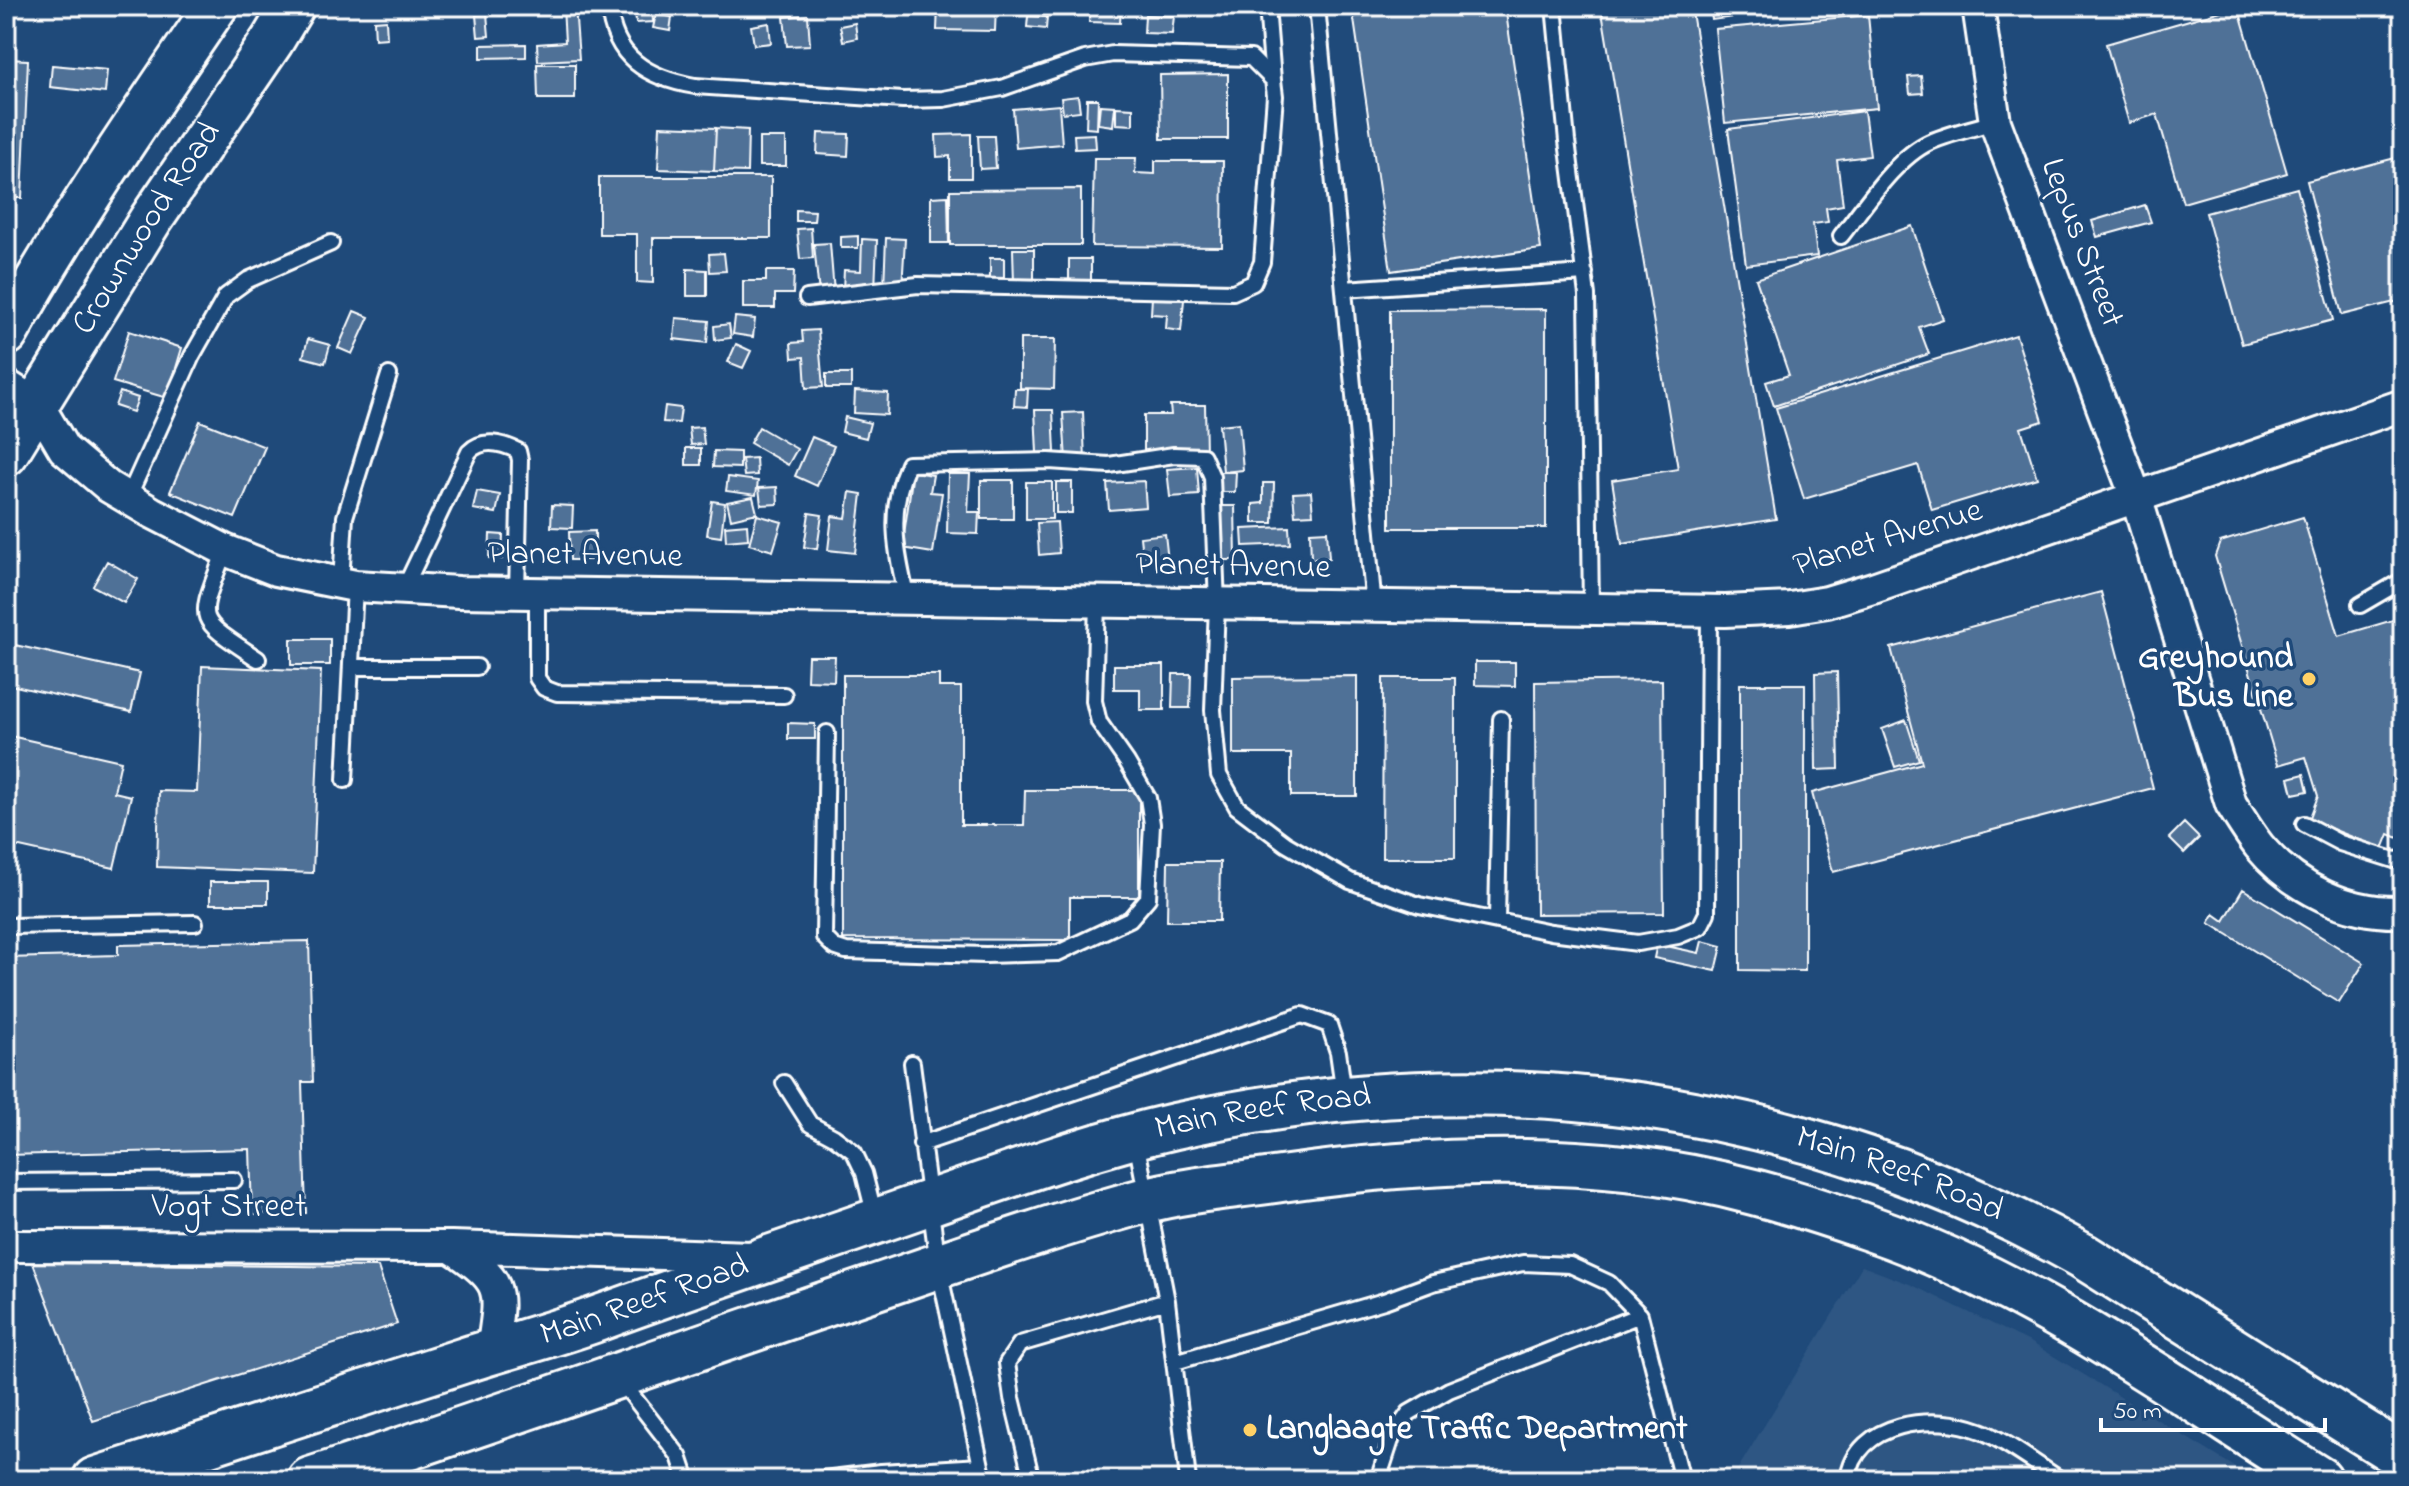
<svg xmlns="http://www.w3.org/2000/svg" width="2409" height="1486" font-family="'Indie Flower',sans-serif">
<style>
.built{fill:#2e5683}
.building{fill:#507197;stroke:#fff;stroke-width:2}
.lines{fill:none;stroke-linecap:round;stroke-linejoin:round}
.service-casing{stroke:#fff;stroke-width:20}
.minor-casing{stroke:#fff;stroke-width:36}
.secondary-casing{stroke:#fff;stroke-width:48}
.primary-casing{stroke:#fff;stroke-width:50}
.service{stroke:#1f4a7a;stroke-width:14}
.minor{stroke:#1f4a7a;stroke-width:30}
.secondary{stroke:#1f4a7a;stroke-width:42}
.primary{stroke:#1f4a7a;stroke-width:44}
.poi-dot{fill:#ffd166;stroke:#1f4a7a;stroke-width:3}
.labels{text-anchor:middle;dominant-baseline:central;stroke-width:7;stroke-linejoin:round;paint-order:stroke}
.street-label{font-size:34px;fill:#fff;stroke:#1f4a7a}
.poi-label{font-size:34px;font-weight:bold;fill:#fff;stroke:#1f4a7a;text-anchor:end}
</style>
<rect width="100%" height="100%" fill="#1f4a7a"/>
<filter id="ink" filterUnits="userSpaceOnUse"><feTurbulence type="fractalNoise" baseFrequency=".0125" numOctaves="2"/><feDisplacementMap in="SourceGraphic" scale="16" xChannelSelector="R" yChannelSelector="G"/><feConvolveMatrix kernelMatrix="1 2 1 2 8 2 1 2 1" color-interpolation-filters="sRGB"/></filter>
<g filter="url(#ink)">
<path class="built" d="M1862 1266 1912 1285 2032 1343 2256 1480H1731Z"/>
<path class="building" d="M499 6H557V14L499 15Z
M575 6 579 59 538 61 537 44 565 42 563 7Z
M635 6H652L653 22 636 23Z
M938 6H996L995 31 937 30Z
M1048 6H1121L1120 23 1089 22 1090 7Z
M1352 6H1505L1541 249 1391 271Z
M1601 6H1691L1776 519 1622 544 1612 480 1678 469Z
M1710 6H1815L1712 20Z
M2238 6 2287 173 2183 203 2157 114 2129 123 2106 44Z
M487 14 489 36 478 37 476 15Z
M656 14 672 17 670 31 653 28Z
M808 15 810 45 787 46 784 17Z
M1145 15 1174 16 1172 34 1144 33Z
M1868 15 1877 108 1725 123 1715 29Z
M1028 16 1047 17 1046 29 1027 27Z
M386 20 387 38 375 39 374 21Z
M769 23 771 43 754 45 751 26Z
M855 23 857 38 843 41 840 26Z
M526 44V57L481 58V45Z
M6 59 28 60 22 198H6Z
M537 64H575V99H538Z
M52 65 107 70 105 93 50 87Z
M1228 74V139H1161L1160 75Z
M1921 76 1923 93 1910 94 1908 77Z
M1078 96 1080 111 1063 113 1061 98Z
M1087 99H1098L1097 129 1086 128Z
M1059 105 1062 144 1016 148 1013 109Z
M1100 105 1115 106 1113 126 1098 124Z
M1116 107 1133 108V125L1116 124Z
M1864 111 1870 156 1837 160 1843 205 1826 208 1828 222 1813 224 1817 256 1746 265 1728 129Z
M660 126 716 128 714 171 658 169Z
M716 128 748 130 747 172 714 171Z
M818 133 849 134 848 156 817 154Z
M971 134V178H950V156L937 157 936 135Z
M1095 134 1096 148 1075 149 1074 135Z
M978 136H994L996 168 980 169Z
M759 138H786V166H759Z
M2399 157 2403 174V300L2342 315 2307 181Z
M1094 158H1136L1135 173 1155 174V161H1223L1222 247 1092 246Z
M599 177H771V238H653V283L637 282V234H599Z
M2297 188 2333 320 2242 344 2206 213Z
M1081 189V245H950V190Z
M948 196 949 243H931V197Z
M2145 205 2151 222 2097 237 2092 221Z
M796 210 815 211 814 221H796Z
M2026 216 2044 269 2032 273 2014 220Z
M1912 226 1943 319 1919 327 1929 354 1774 406 1766 382 1789 375 1756 279Z
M811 228 813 258 800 259 797 229Z
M858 236V248H841V237Z
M886 238 905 239 902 288 884 287Z
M862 239 877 240 875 291 843 290 844 270 861 271Z
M830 243 834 293 819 294 814 244Z
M1013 249H1034V284H1014Z
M724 253 726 271 710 272 709 254Z
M990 258H1004V283H990Z
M1069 259H1091V288H1069Z
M687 269 707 270V296H687Z
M766 271H794L793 294H775V308H743V281H766Z
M1152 297 1184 300 1181 331 1166 329 1167 315 1151 314Z
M1546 309V528H1390V310Z
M354 311 369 317 352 354 338 348Z
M735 317 755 319 753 337 733 334Z
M676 318 709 321 707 343 674 339Z
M729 324 731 338 715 340 714 326Z
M818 330 823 387 806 388 804 357 792 358 791 343 803 342 802 331Z
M129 331 182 348 167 398 113 382Z
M2016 335 2043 421 2021 428 2037 478 1932 510 1918 465 1804 499 1776 408Z
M308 339 330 345 325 363 303 357Z
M1020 339H1055L1054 389 1020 388Z
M736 344 751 351 743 368 728 362Z
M826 374H851V388H826Z
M1015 389H1028L1027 407 1014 406Z
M855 391 888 393 887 415 854 413Z
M120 392 138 398 133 412 115 406Z
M1170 405H1205L1206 452 1144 453V415H1171Z
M665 406 681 408 679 423 663 422Z
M1035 410H1053L1055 452 1037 453Z
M1083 412 1085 460 1066 461 1063 413Z
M845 417 870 423 866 438 842 432Z
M200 421 265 447 235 518 170 492Z
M1239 423 1243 470 1223 472 1219 425Z
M702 427 704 444 691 445 689 428Z
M759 427 797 449 788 465 750 443Z
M812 437 834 446 817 486 795 476Z
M686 448H701V465H686Z
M714 451 740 452V468L713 467Z
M756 458 757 475 744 476 742 459Z
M1197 467 1199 495 1170 497 1167 469Z
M913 472 933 475 930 492 942 493 933 553 902 548Z
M1212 472H1236L1235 492H1212Z
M948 474H970L968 512H979L978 534 947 533Z
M728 477 758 481 756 495 726 491Z
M981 480H1013V519H981Z
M1144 481 1146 507 1109 510 1107 483Z
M1026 482H1052V519H1026Z
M1056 482H1072V513H1056Z
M1263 483H1274L1273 523H1253V504L1263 503Z
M777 487 778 504 761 505 759 488Z
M477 491 500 495 496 513 473 509Z
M850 492 862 494 855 553 828 550 832 516 846 518Z
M1311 492 1313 514 1295 515 1293 493Z
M753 497 757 513 731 519 727 502Z
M712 501 725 503 721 537 707 535Z
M552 505 573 506 572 528 551 527Z
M1219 506H1235L1236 560H1219Z
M809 513 822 515 817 549 804 547Z
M757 515 782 522 773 551 749 544Z
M2303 517 2339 636 2403 617V840L2389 834 2383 849 2309 820 2318 796 2306 757 2278 765 2215 556 2220 542Z
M1057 522 1059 553 1039 555 1037 523Z
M747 524 748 539 726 541 725 526Z
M1289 527 1290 544 1243 546 1242 529Z
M595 531V560H570L569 532Z
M1327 531 1329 558 1311 559 1310 532Z
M490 534 503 535 502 559 489 558Z
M1165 534 1168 561 1143 564 1140 537Z
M107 561 138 579 124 603 93 586Z
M2101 592 2153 788 1833 872 1812 793 1922 763 1891 648Z
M291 639H330V665H291Z
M6 643 140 673 131 712 6 684Z
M808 656H835L834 681 807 680Z
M1475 662H1515V686L1475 685Z
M1114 665H1164V710H1140V689H1114Z
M202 666 321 671 313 873 157 867 159 791 197 792Z
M1837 672 1839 769 1816 770 1815 673Z
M1173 674H1191L1190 708H1172Z
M843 675H939V687H961V825H1024L1025 790H1139V897H1070V940L843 939Z
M1357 676V796H1291V754H1233V677Z
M1383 678H1455V858H1382Z
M1662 680 1664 913 1536 914 1535 682Z
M1740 684H1805V971L1740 970Z
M1906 720 1919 760 1895 767 1882 729Z
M788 723 815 724V739H788Z
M6 735 121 761 114 792 131 796 114 868 6 844Z
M2304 774 2308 791 2293 794 2289 778Z
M2184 823 2199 838 2184 853 2169 838Z
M1168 862H1220L1219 921H1167Z
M210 882H268V904H210Z
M2243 889 2364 963 2339 1003 2209 923 2214 914 2224 921Z
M309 941 313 1082H302L306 1213 252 1214 250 1149 6 1155V958L118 955V945Z
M1702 941 1722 946 1716 971 1654 958 1657 944 1699 953Z
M33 1263 378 1267 397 1324 93 1421Z"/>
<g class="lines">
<g class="service-casing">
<path id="service" d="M609 6C613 58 648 78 695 86L903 100 943 99 1002 88 1085 59 1113 54 1251 58 1273 80 1275 96 1262 262 1253 283 1233 292 918 285 807 298
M1267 6 1273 80
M1317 6 1374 607
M1554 6 1567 141 1587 295 1591 610
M1841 236C1864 207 1896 157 1930 142 1951 133 1974 128 1995 122
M1344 289 1585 273
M128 498 192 356 226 296 248 280 331 243
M225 550C198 624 192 615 258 659
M341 582 345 517 389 375
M404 589 469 452C482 438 502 443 518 451L520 460 517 593
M537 592V678L544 688 557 693 784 695
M907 599C896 550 887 511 908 464L1049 461 1109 465 1174 455 1203 456 1212 477 1217 605 1213 710 1219 775 1237 807 1286 844 1350 881 1419 905 1551 932 1638 943 1678 936 1700 927 1707 913 1709 611
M2360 605 2403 580
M351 667H477
M827 733 824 937 834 947 846 951 986 955 1058 953 1130 919 1148 898 1152 824 1148 798 1127 762 1099 722 1094 701 1097 603
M345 780 355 586
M2304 824 2340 843 2394 860 2403 859
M1497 921 1501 719
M6 926 195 923
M912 1063 938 1265 984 1480
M784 1083 810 1124 834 1137 854 1152 864 1173 875 1217
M1136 1141 1167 1301 1188 1480
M921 1144 1302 1015 1329 1025 1338 1052 1344 1094
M6 1182 234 1180
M1175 1362 1384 1301 1433 1283 1523 1263 1570 1265 1609 1283 1640 1315 1682 1480
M621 1381 679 1456 687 1480
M815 1480 881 1472 981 1466
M1032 1480 1012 1398 1007 1363 1020 1344 1167 1301
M1378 1480 1392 1437 1409 1413 1449 1390 1640 1315
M1848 1480C1855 1420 1936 1413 1981 1431 2003 1439 2039 1466 2061 1480"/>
</g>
<g class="minor-casing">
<path id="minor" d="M1978 6 1995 122 2136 497 2231 804C2240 818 2249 833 2259 846 2295 889 2347 914 2403 912
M6 385 38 405 64 449 109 487 151 512 225 550 276 570 355 586 459 592 1725 611 1790 608 1827 602 1873 588 2403 405
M6 1246 451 1247 751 1257
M451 1247C506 1283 501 1289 492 1351"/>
</g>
<g class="secondary-casing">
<g id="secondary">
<path d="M6 334C69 221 143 113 216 6"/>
<path id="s1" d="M6 454 151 219 272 41 293 6"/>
</g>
</g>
<g class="primary-casing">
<g id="primary">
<path id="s2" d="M95 1480C217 1440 340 1401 462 1361 508 1346 556 1334 602 1317 706 1279 811 1244 917 1207 1002 1178 1087 1146 1175 1126 1491 1056 1801 1098 2083 1256L2403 1457"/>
<path d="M310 1480C487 1423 662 1359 838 1300 939 1266 1040 1229 1143 1201 1187 1189 1236 1186 1281 1179 1397 1162 1516 1155 1634 1169 1715 1178 1795 1202 1872 1229 2034 1285 2176 1390 2320 1480"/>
</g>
</g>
<use href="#service" class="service"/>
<use href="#minor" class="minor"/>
<use href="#secondary" class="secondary"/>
<use href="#primary" class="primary"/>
</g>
</g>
<g class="poi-dot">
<circle cx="2309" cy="679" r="8"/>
<circle cx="1250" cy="1430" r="8"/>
</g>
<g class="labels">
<g class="street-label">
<text stroke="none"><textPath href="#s1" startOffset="266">Crownwood Road</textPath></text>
<text transform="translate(2081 243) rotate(69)">Lepus Street</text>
<text transform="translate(1888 539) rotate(-17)">Planet Avenue</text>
<text transform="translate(585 556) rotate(1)">Planet Avenue</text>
<text transform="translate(1233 567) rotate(1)">Planet Avenue</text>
<text stroke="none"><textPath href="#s2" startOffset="1226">Main Reef Road</textPath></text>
<text stroke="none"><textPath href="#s2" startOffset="1874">Main Reef Road</textPath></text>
<text x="229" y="1208">Vogt Street</text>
<text stroke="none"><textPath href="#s2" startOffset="578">Main Reef Road</textPath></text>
</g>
<g class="poi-label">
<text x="2293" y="659">Greyhound<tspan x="2293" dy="39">Bus Line</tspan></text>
<text x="1266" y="1430" text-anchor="start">Langlaagte Traffic Department</text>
</g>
</g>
<rect width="2409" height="1486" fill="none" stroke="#1f4a7a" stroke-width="32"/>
<rect x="16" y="16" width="2377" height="1454" fill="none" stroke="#fff" stroke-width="3" filter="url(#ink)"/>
<path d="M2101 1418v12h224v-12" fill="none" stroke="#ffffff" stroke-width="4"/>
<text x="2113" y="1418" font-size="24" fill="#ffffff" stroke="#1f4a7a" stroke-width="6" paint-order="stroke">50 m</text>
</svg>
